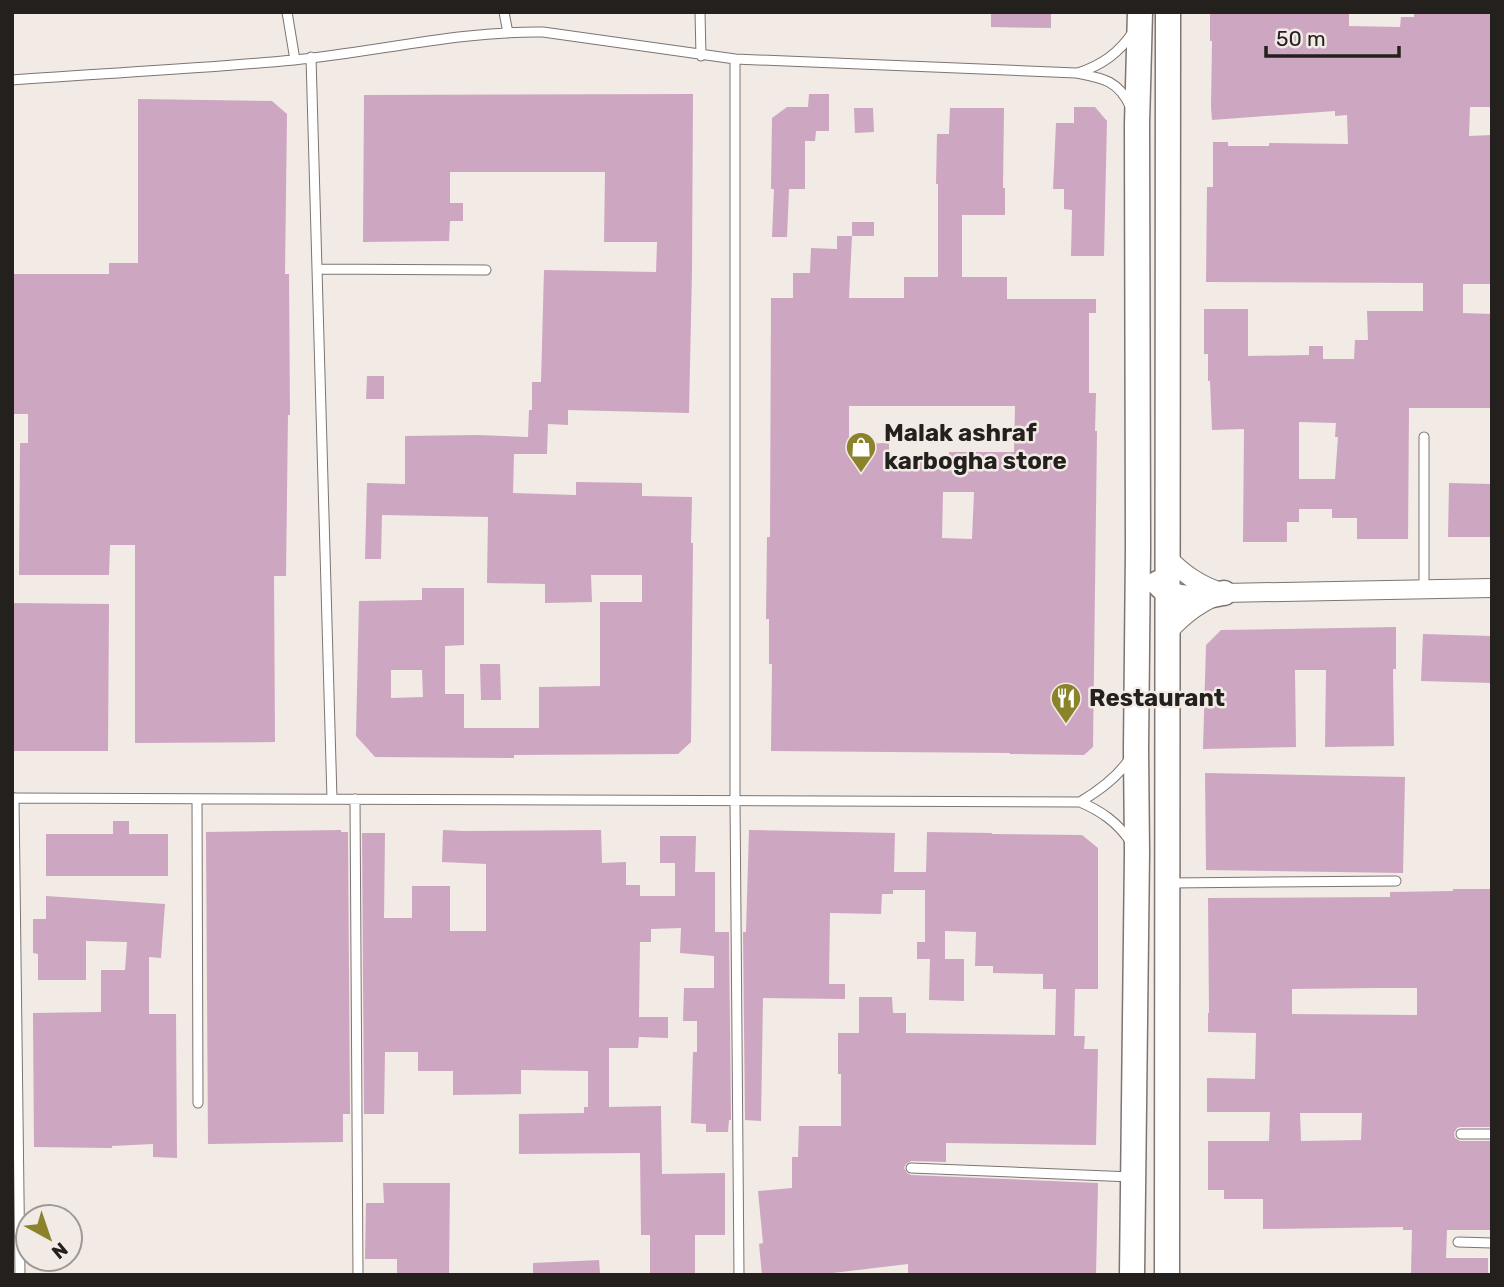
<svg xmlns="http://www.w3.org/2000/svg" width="1504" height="1287" font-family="Rubik,sans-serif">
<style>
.building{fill:#cda6c2;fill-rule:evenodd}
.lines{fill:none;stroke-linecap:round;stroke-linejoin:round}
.service-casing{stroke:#7c7571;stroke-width:11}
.minor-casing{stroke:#7c7571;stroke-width:20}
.secondary-casing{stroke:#7c7571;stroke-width:27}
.service{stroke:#fff;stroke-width:9}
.minor{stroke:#fff;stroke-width:18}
.secondary{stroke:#fff;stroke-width:24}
.labels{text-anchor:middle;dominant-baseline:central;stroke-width:5;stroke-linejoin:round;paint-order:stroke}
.poi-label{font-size:24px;font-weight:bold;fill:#23201e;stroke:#f2eae5;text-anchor:start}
</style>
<rect width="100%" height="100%" fill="#f2eae5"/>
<path class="building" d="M991 12H1051V28L991 27Z
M1210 12H1349V26L1400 27 1401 17H1414V12H1492V107H1470L1469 136 1492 135V284H1463V313L1492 314V408H1409L1408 539H1357V518H1332V509H1299V522H1287V542H1243L1244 429 1212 430 1210 381H1208V354H1204V309H1248V356L1309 355V346H1323V359H1354L1355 340H1368L1367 311H1423V283L1206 282 1207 187H1213V142H1228V146H1269V143L1348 144 1347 115 1335 116V111L1212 120 1211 107 1212 41H1210ZM1299 422 1336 423 1335 437H1338L1335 479H1299Z
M693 94 692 270 689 413 568 410V425L548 424 547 454H514L513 493 576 495V482L642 483V496L692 497 691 543H693L691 742 678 754 514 755V758L375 757 356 736 359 601 422 600V588H464V645L445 646V694H464V728H539V687L600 686V602H642V575H591L592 602 545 603V584L487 583 488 517 382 515 381 559H365L367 483 405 484V436L478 435 528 437 529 410H532V382H541L544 270 656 272 657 242H604L605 172H450V203H463V221H450L449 241 363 242 364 95ZM391 670H422L423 697 391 698Z
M809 94H829V131H816L815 141H805V189H789L787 237H772L774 189H771L772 118 787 107H808Z
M138 99 272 101 287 114 285 274H289L290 415H288L286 576H274L275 742 135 743V545H110L109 575H19L20 443H28V414H12V274H109V263H138Z
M1074 107H1095L1107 121 1104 256H1071L1072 210 1064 209V189H1053L1056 123H1074Z
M854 108H873L874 132 855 133Z
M950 108H1004L1003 188H1005V215H962V277H1007V299H1096V313H1089V393H1096L1095 431H1097L1093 747 1084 755 1010 754V753L771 751 772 664H769V619H766L767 537H770L771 298H793V273H810L811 248 837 249V236H852L849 298H904V277H938V184H936L937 134H949ZM849 406H1015L1014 452H949V458H889V443L851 444V439H849ZM943 492H974L972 539 942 538Z
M852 222H874V236H852Z
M367 376H384V399H366Z
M1449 483 1492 484V537H1448Z
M12 603 109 604 108 751H12Z
M1396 627V669H1393L1394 746 1325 747 1326 670H1295L1296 747 1203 749 1206 645 1221 630Z
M1423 634 1492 636V683L1421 681Z
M480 664H500L501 700H481Z
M1205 773 1405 777 1403 873 1206 870Z
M113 821H129V834H168V876H46V834H113Z
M341 830V832H348L350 1114H343V1142L208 1144 206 832Z
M443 830 463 831 601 830 602 863 626 862V885H640V896H675V863H660V836H696L695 872H715V932H729L731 1120H729L728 1132H706V1124L691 1123 693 1052H697V1021H683L684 988H714V956L680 953 681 928 651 929V942H640L639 1017H668V1038L639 1037 638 1048H609V1107L661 1106 662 1174 725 1173V1235H695V1275H650V1235H641L640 1153 519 1154V1114L584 1113V1107H588V1071L521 1070V1094L453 1095V1071H418V1052H385L384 1114H364L362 833H385L384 918H412V886H450V931H486V864L442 862Z
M749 830 895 833 894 872H926L927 832 992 833V834L1082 835 1098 848V989H1075L1074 1036H1085L1084 1049H1098L1096 1145 946 1143V1162L911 1161 906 1164 904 1168 907 1173 911 1175 1098 1183 1096 1275H908V1264L816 1275H762L759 1244 763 1243 758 1191 792 1188V1157H798L799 1126H841V1074H838V1033H859V997H892L893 1013H906V1033L1055 1035 1056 989H1043V974L993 973V966H975L976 932 945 931V959H964V1001L929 1000 930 959H917V942H925V890H893V894H882L881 914 830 913 829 984H845V999L763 998 761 1121 745 1120 743 932H746Z
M1453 889H1492V1127H1460L1457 1128 1454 1133 1455 1138 1460 1141H1492V1230H1447L1446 1258H1488V1275H1411L1412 1230H1403V1227L1263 1229V1199H1224V1190H1208V1141H1269L1270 1112H1207V1078L1255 1079 1256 1033 1208 1032V1013H1209L1208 898 1390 897V892L1453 891ZM1376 988H1417V1015L1292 1014V989ZM1300 1113H1362L1361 1140 1301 1141Z
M46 896 165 904 161 958 149 957V1014H176L177 1158 153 1157V1144L112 1146V1148L34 1147 33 1013 101 1012V970H125L127 942 86 941V980H38V954L33 953V919H46Z
M383 1183H450L449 1275H397V1259H365L366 1203H384Z
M599 1260 600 1273 533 1275V1263Z"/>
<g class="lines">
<g class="service-casing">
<path id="service" d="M287 12 295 60
M504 12 508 33
M700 12 701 56
M311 57 332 799
M735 59V801L739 1275
M1078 73C1102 65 1119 53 1133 32
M12 80C106 73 200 69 294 60 376 52 459 31 543 32L735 59 1076 73C1102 78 1118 80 1130 106
M317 269 486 270
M1424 589V437
M12 798 1080 802C1101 811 1117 822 1130 841
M14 798 20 1275
M197 799 198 1103
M355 799 358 1275
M1080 802C1100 790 1118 777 1130 758
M1169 883 1396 881
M1461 1134H1492
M911 1168 1132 1177
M1458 1242 1492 1243"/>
</g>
<g class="minor-casing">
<path id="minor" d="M1168 558C1184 574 1199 585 1221 592
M1169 631C1185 613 1202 601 1224 593L1492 588"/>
</g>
<g class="secondary-casing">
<path id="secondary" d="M1158 583C1176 605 1200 597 1224 593
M1132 1275 1137 852 1136 749 1138 550 1137 124 1140 12
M1167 1275C1168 854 1167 433 1168 12"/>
</g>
<use href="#service" class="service"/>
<use href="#minor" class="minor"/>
<use href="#secondary" class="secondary"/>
</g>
<defs>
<g id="shop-pin" transform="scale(1.575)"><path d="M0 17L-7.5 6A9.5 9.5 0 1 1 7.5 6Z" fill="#8a832b" stroke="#f2eae5"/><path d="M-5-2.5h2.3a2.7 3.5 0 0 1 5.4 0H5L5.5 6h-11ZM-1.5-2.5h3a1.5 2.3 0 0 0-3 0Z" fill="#fff"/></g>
<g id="restaurant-pin" transform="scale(1.575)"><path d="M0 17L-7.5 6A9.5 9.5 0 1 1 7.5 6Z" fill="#8a832b" stroke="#f2eae5"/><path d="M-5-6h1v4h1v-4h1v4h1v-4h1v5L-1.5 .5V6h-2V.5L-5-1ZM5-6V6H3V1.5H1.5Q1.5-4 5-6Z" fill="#fff"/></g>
</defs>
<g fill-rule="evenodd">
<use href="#shop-pin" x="861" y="447"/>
<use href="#restaurant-pin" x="1066" y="698"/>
</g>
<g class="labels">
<g class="poi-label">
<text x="884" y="433">Malak ashraf<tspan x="884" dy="28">karbogha store</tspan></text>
<text x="1089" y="698">Restaurant</text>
</g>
</g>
<rect width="1504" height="1287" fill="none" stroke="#23201e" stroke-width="28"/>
<g transform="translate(49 1238) rotate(140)"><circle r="33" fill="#f2eae5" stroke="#9f9995" stroke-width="2"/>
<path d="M0-5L12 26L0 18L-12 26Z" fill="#8a832b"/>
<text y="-10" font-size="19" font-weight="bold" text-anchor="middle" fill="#23201e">N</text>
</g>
<path d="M1266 46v10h133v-10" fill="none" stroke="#23201e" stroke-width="3.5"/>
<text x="1276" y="46" font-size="21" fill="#23201e" stroke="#f2eae5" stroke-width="5" paint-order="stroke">50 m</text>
</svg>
